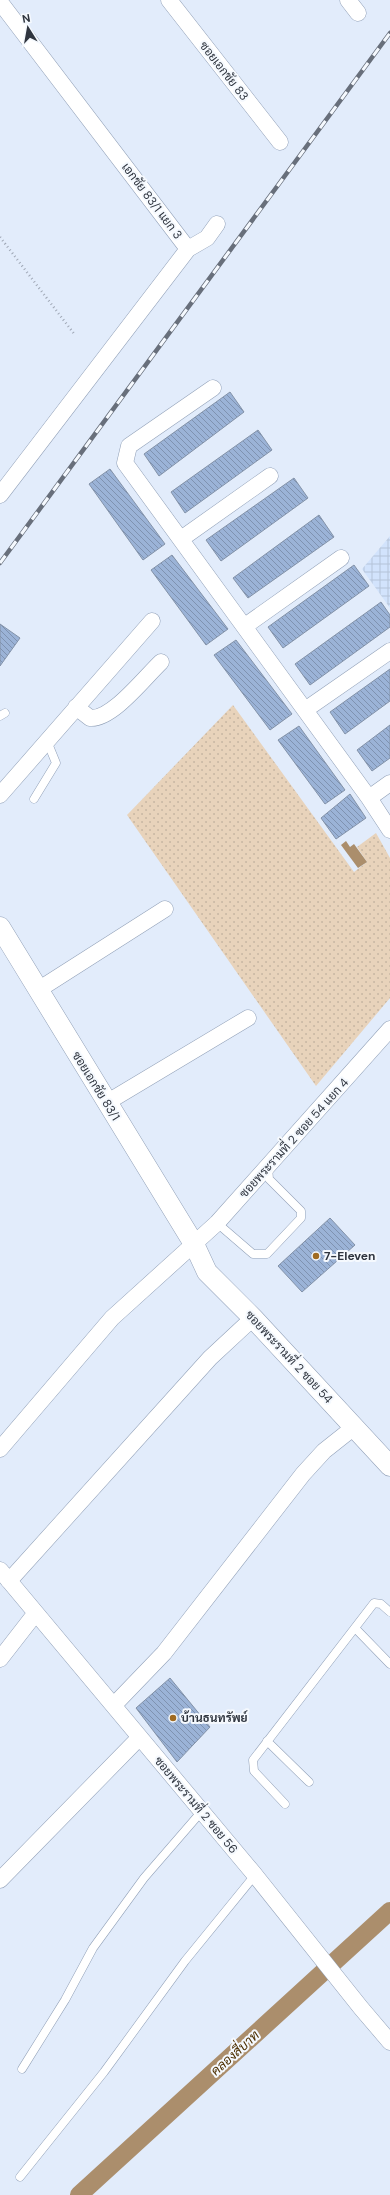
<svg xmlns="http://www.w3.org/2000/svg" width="390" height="2195" font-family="'DM Sans',Sarabun,sans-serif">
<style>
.industrial{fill:url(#industrial-grid)}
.grass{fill:url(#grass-dots)}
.water{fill:#ab8e6c}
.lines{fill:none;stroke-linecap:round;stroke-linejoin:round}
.canal{stroke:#ab8e6c;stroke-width:18}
.building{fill:url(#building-back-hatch);stroke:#8392a8}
.service-casing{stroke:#92a1b8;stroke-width:9}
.minor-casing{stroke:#92a1b8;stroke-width:17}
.tertiary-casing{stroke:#92a1b8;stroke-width:21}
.path{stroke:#9fa7b5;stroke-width:2.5;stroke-dasharray:1 3;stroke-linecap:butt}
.service{stroke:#fff;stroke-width:8}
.minor{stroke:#fff;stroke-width:16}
.tertiary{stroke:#fff;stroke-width:20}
.rail-casing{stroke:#686f7b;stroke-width:4.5}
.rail{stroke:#f5f9fe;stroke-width:3;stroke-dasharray:9;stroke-linecap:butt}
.poi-dot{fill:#a06b23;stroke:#f5f9fe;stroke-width:1.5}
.labels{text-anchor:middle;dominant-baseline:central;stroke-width:4;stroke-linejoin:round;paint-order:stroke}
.street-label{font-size:12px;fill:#2f353f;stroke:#f5f9fe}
.poi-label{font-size:12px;font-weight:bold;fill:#2f353f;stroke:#f5f9fe;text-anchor:start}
.water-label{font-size:13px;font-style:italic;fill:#4d2f01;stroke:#f5f9fe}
</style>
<defs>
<pattern id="industrial-grid" width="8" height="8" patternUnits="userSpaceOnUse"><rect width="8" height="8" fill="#d2e3fc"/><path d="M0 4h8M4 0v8" fill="none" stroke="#b5c3d9"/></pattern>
<pattern id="grass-dots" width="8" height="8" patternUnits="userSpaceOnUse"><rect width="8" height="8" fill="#e8d3bb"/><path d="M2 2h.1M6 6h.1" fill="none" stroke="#c7b6a2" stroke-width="1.8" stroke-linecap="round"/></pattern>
<pattern id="building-back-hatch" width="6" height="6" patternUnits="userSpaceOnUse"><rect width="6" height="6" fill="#9bb3d7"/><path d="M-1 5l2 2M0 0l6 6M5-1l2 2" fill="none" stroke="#7f92b0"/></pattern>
</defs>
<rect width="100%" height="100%" fill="#e2ecfb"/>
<path class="industrial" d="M390 536V608L362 569Z"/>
<path class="grass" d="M233 705 354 872 367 862 357 847 376 833 390 858V998L316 1086 127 815Z"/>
<path class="water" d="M346 841 350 847 354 844 367 862 358 868 341 845Z"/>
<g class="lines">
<path class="canal" d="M79 2195 390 1911"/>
</g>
<path class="building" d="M230 392 244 412 159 476 144 454Z
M258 430 272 450 185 513 171 492Z
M110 469 165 544 143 560 89 484Z
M294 478 308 498 221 561 206 540Z
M319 515 334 537 248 598 233 578Z
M172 555 228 629 206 645 151 570Z
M354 565 369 586 283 648 268 627Z
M381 602 390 615V627L310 685 295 664Z
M0 624 20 638 0 666Z
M236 640 292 714 270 730 214 655Z
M390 669V701L345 734 330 712Z
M390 725V758L372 771 357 750Z
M299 726 345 790 325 804 278 740Z
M350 794 366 818 336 839 321 818Z
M330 1218 355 1245 302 1292 278 1266Z
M170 1678 210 1727 177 1762 136 1708Z"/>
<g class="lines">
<g class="service-casing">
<path id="service" d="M0 716 5 713
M34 799 56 763 47 741
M217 1223 253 1254H267L301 1218V1211L269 1179 268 1167
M355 1628 390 1664
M267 1741 309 1782
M285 1804 254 1771 253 1760 374 1603 381 1604 390 1612
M22 2069 65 2000 93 1948 144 1878 202 1811
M20 2177 104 2072 185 1961 255 1875"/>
</g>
<g class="minor-casing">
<path id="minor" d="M169 0 280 142
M348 0 358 13
M0 2 188 249
M213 388 129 446 125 463 369 798 390 830
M0 495 188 249 207 238 217 224
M181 539 270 476
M245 626 341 558
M76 707 90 718C112 720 145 677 161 662
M305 710 390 651
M0 795 152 621
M369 798 390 783
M38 990 165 909
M106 1103 248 1018
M0 1449 112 1318 217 1223 390 1029
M0 1570 255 1875 361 2008 390 2042
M9 1581 210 1358 253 1318
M0 1659 35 1614
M114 1705 164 1653 303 1474 324 1451 353 1428
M0 1880 139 1738"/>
</g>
<g class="tertiary-casing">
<path id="tertiary" d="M0 927 194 1244 207 1272 253 1318 390 1466"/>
</g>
<path class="path" d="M0 237 75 335"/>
<use href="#service" class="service"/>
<use href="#minor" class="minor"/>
<use href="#tertiary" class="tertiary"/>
<g class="rail-casing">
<path id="rail" d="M0 563 390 33"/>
</g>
<use href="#rail" class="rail"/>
</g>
<g class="poi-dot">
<circle cx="316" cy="1256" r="4"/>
<circle cx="173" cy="1718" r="4"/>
</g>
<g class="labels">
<g class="street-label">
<text transform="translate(224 71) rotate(52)">ซอยเอกชัย 83</text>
<text transform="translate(152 201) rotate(53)">เอกชัย 83/1 แยก 3</text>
<text transform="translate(96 1086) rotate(58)">ซอยเอกชัย 83/1</text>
<text transform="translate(294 1138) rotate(-48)">ซอยพระรามที่ 2 ซอย 54 แยก 4</text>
<text transform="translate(289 1357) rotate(47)">ซอยพระรามที่ 2 ซอย 54</text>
<text transform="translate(196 1805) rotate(50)">ซอยพระรามที่ 2 ซอย 56</text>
</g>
<g class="poi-label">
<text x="324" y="1256">7-Eleven</text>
<text x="181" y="1718">บ้านธนทรัพย์</text>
</g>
<g class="water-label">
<text transform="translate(235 2053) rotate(-42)">คลองสี่บาท</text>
</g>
</g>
<g transform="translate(28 28) rotate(349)" stroke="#f5f9fe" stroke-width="3" paint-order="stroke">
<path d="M0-3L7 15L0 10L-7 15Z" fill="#2f353f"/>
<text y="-6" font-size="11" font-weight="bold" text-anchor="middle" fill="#2f353f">N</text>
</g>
</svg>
